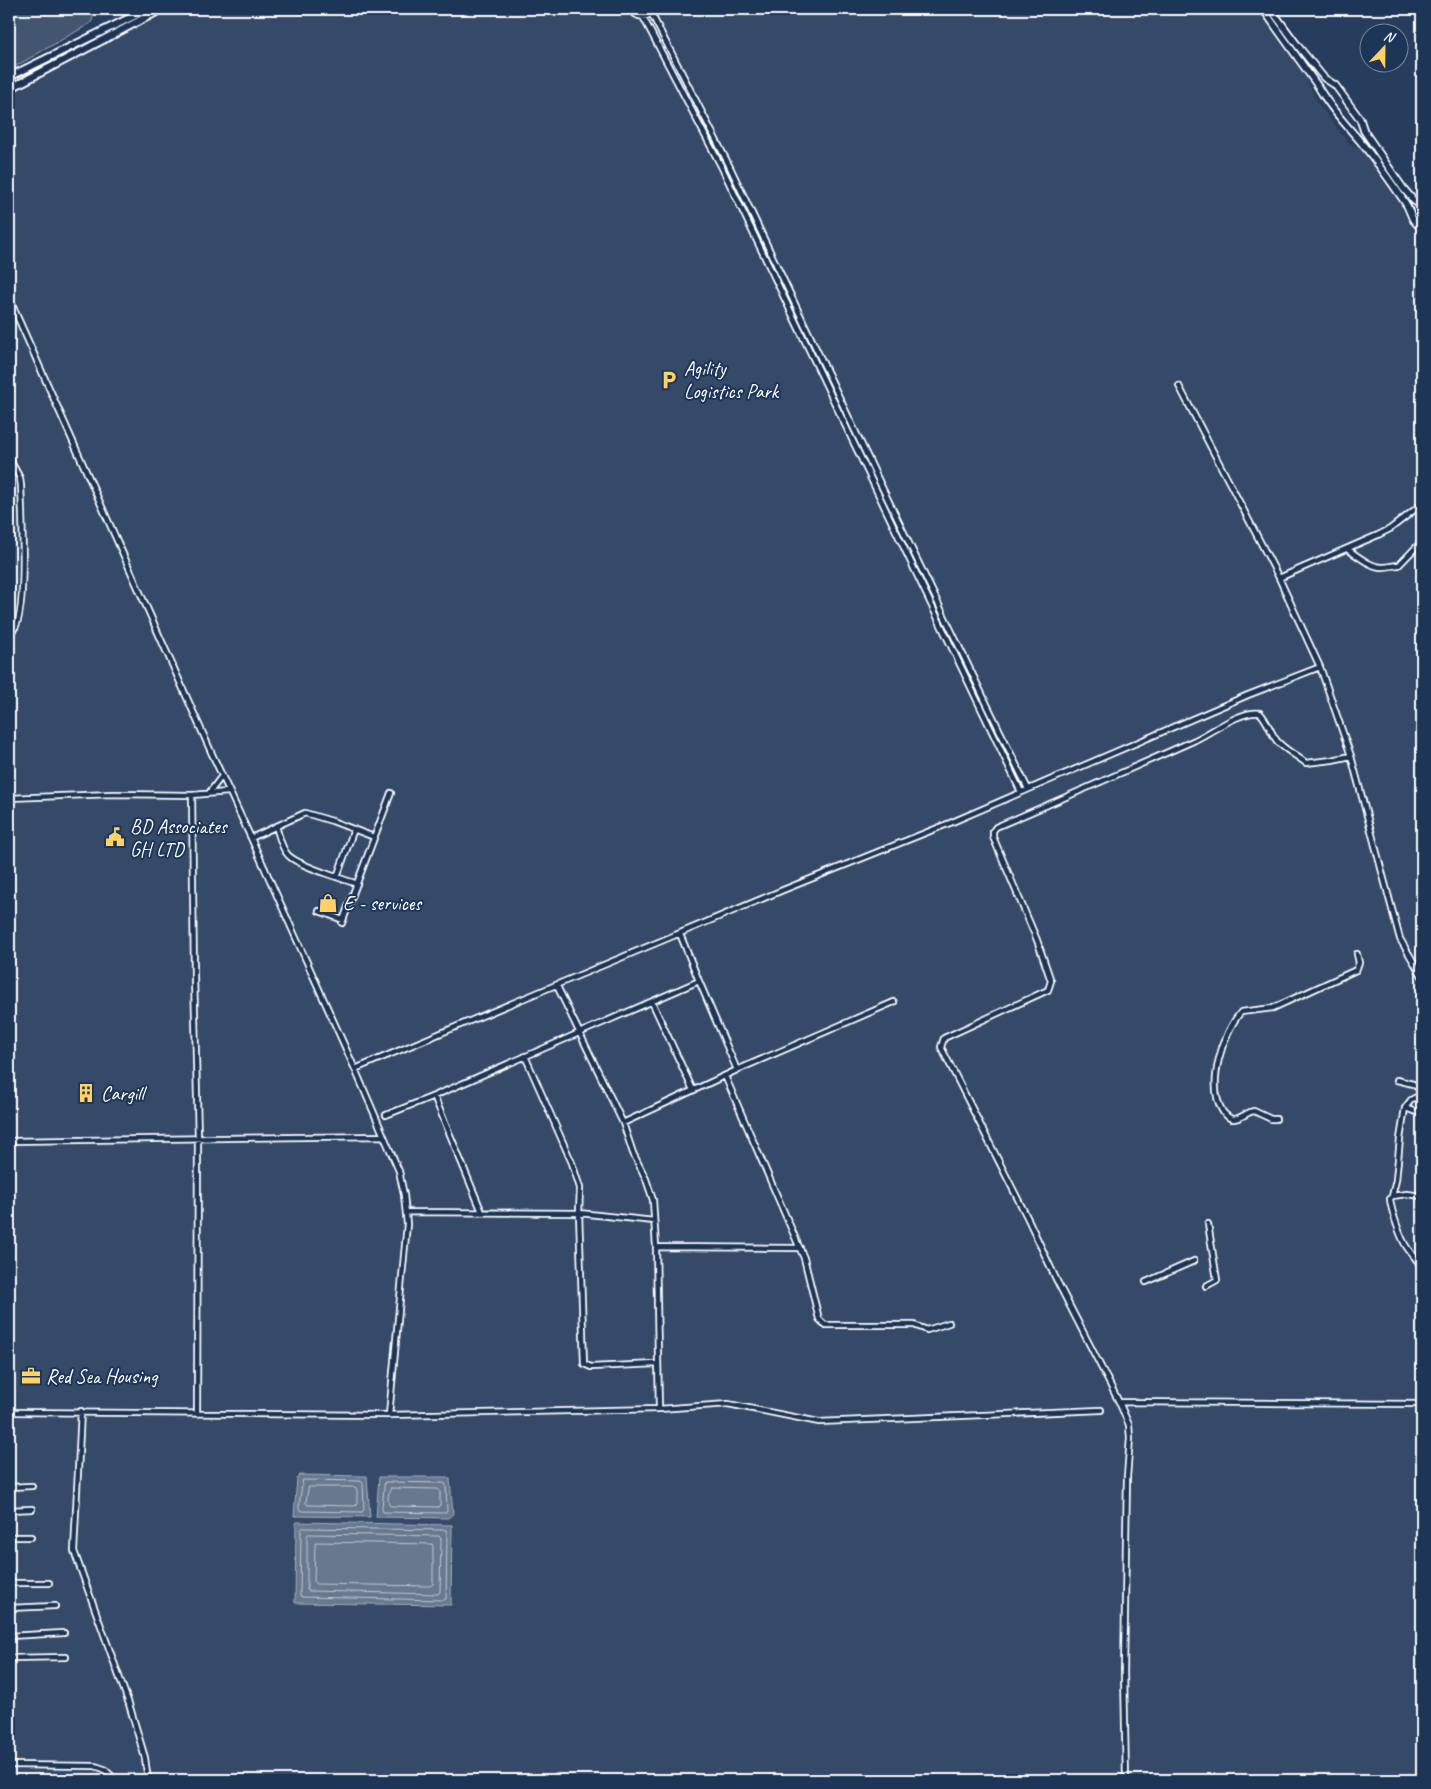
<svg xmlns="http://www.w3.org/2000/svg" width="1431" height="1789" font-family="Caveat,sans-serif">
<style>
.built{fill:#344a68}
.green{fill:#425672;stroke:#a0aab8}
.water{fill:#67788e;stroke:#a4aebb}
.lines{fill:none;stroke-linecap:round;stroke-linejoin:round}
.shore{stroke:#c2c9d2;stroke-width:1}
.minor-casing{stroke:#fff;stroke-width:8}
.major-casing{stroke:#fff;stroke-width:9}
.highway-casing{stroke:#fff;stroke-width:10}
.minor{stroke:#1d3557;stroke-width:4.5}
.major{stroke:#1d3557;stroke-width:5.5}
.highway{stroke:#1d3557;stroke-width:6}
.labels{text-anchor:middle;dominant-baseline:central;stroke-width:4;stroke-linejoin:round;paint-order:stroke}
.poi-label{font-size:20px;fill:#fff;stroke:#1d3557;text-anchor:start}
</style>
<rect width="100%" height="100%" fill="#263d5e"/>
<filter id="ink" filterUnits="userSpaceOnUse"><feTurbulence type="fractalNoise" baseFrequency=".02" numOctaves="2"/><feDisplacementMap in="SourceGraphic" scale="10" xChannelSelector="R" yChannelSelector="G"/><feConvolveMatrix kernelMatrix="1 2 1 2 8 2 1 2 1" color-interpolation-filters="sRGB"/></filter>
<g filter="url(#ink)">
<path class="built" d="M167 9H1260L1299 64 1319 105 1349 143 1361 149 1406 211 1407 220 1413 228 1422 231V1780H9V93L52 72 101 44Z"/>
<path class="green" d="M9 9H96L91 23 9 70Z"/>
<path class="water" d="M300 1475 367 1476 370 1517 294 1516 297 1478Z
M379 1477H448L450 1479 453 1514 448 1518 376 1517Z
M296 1522 452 1525 451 1605 295 1603Z"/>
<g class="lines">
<path class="shore" d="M303 1480 361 1481 363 1483 364 1510 362 1512 301 1511 299 1509Z
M385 1482 444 1483 446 1485 447 1512 445 1513 383 1512 382 1509Z
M309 1487H355L357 1489V1504L355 1506 308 1505 306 1503Z
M391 1488 438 1489 440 1491V1505L438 1507 390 1506C387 1502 388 1491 391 1488Z
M303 1528 446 1530 447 1533 446 1599 444 1600 301 1597 300 1595 301 1530Z
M309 1534 439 1536 441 1539 440 1592 438 1594 308 1591 307 1589V1536Z
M316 1542 432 1544 433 1546V1584L430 1586 316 1584 314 1582 315 1544Z"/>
<g class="minor-casing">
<path id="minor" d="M630 9C637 19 648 19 655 9
M651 13 729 165 878 479 1028 789
M643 17 722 168 1021 792
M9 298 212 754 251 838 355 1069 399 1171 404 1195 407 1224 389 1415 9 1412
M1179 386 1279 578 1320 667 1351 756 1400 939 1422 976
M9 458 20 478 21 486C22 509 27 616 14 629L9 630
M1347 549C1357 555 1371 568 1383 567 1389 567 1394 565 1399 565L1422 541
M1279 578 1378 535 1390 529 1422 504
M209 793 222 776
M192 795 194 976 198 1138 197 1414
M9 798 113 794 192 795 229 792
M276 826C279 835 281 848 288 855 298 866 341 878 357 884
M251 838 305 813 332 821 374 837
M337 877 354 829
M319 911 343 920
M342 923 391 793
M680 934 699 981 737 1070
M557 986 623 1123 633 1153 646 1179 653 1200 656 1247 659 1409
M652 1002 693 1090
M525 1056 572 1163 580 1188 579 1213 584 1364 591 1367 657 1364
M355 1069 783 890 950 823 1248 695 1320 667
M725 1076 804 1258 819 1319 825 1325H914L927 1330 949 1323
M1397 1080 1413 1084 1422 1091
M434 1096 482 1212
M1405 1108 1422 1114
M386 1115 434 1096 699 981
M1276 1119H1271L1254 1111C1247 1112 1239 1120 1232 1119 1228 1118 1226 1115 1223 1112 1206 1086 1222 1034 1241 1012L1273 1008 1356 970 1359 963 1357 954
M623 1123 737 1070 894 1002
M9 1141 383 1136
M1392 1196 1396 1180 1400 1139 1405 1108 1411 1100 1422 1094
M1422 1196 1407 1194 1392 1196 1390 1199C1391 1210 1401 1240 1408 1249 1413 1256 1418 1260 1422 1268
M406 1212 579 1213 654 1221
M656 1247 800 1248
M1146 1282 1194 1261
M1206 1286 1217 1280 1208 1224
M1119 1402 1422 1404
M81 1411 74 1551 129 1704 145 1758 148 1780
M389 1415 659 1409 728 1404 819 1422 1101 1410
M9 1487 32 1486
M9 1510 32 1509
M9 1537H31
M9 1583H49
M9 1608 55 1606
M9 1636 64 1633
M9 1658 66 1657
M9 1765 95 1766 104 1769 116 1780
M1126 1780 1124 1672 1127 1477 1130 1438 1129 1425 1119 1402 1057 1281 1028 1219 941 1047 944 1038 1048 990 1051 981 1037 940 993 837V831L996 827C1062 799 1128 770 1193 741 1213 732 1238 711 1260 713 1268 721 1270 732 1277 741 1285 750 1296 755 1306 763L1332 760 1351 756"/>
</g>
<g class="major-casing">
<path id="major" d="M1263 9 1317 85C1327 103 1339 117 1353 133 1372 154 1388 178 1404 201 1413 213 1408 219 1422 228
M1271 9 1298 46 1324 78 1335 85 1360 119 1364 131 1403 188 1414 201 1422 206"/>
</g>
<g class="highway-casing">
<path id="highway" d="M9 77 148 9
M9 89 162 9"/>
</g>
<use href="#minor" class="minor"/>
<use href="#major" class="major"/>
<use href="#highway" class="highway"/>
</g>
</g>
<defs>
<g id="parking-bare" transform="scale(1.5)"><path d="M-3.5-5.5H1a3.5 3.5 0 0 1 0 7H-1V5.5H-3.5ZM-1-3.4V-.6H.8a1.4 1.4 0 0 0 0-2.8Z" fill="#ffd166" stroke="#1d3557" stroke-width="2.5" paint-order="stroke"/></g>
<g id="civic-bare" transform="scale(1.5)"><path d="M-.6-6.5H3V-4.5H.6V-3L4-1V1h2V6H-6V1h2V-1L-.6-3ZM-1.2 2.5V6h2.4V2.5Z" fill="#ffd166" stroke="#1d3557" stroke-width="2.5" paint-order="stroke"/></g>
<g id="shop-bare" transform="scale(1.5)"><path d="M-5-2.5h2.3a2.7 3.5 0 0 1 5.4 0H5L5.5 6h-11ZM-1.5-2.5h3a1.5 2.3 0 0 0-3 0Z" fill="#ffd166" stroke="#1d3557" stroke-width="2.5" paint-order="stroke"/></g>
<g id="building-bare" transform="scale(1.5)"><path d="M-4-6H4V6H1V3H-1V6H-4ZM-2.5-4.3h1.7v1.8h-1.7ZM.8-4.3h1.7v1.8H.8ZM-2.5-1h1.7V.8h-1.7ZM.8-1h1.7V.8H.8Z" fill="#ffd166" stroke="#1d3557" stroke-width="2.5" paint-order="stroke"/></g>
<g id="office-bare" transform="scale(1.5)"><path d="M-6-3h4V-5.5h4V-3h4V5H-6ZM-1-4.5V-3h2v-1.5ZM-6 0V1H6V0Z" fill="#ffd166" stroke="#1d3557" stroke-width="2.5" paint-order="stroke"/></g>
</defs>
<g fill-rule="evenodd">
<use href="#parking-bare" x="669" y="380"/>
<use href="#civic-bare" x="115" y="837"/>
<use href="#shop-bare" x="328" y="903"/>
<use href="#building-bare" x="86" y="1093"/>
<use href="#office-bare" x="31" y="1376"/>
</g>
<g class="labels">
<g class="poi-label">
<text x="684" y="368">Agility<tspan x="684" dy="23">Logistics Park</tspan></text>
<text x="130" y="826">BD Associates<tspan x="130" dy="23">GH LTD</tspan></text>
<text x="343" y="903">E - services</text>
<text x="101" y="1093">Cargill</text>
<text x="46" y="1376">Red Sea Housing</text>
</g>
</g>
<rect width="1431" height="1789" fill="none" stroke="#1d3557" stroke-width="30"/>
<rect x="15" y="15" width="1401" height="1759" fill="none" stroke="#fff" stroke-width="2" filter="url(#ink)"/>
<g transform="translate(1384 48) rotate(22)"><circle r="24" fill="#1d3557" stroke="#77869a"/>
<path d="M0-4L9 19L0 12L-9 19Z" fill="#ffd166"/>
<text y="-8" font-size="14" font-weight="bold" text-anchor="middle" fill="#ffffff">N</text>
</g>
</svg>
